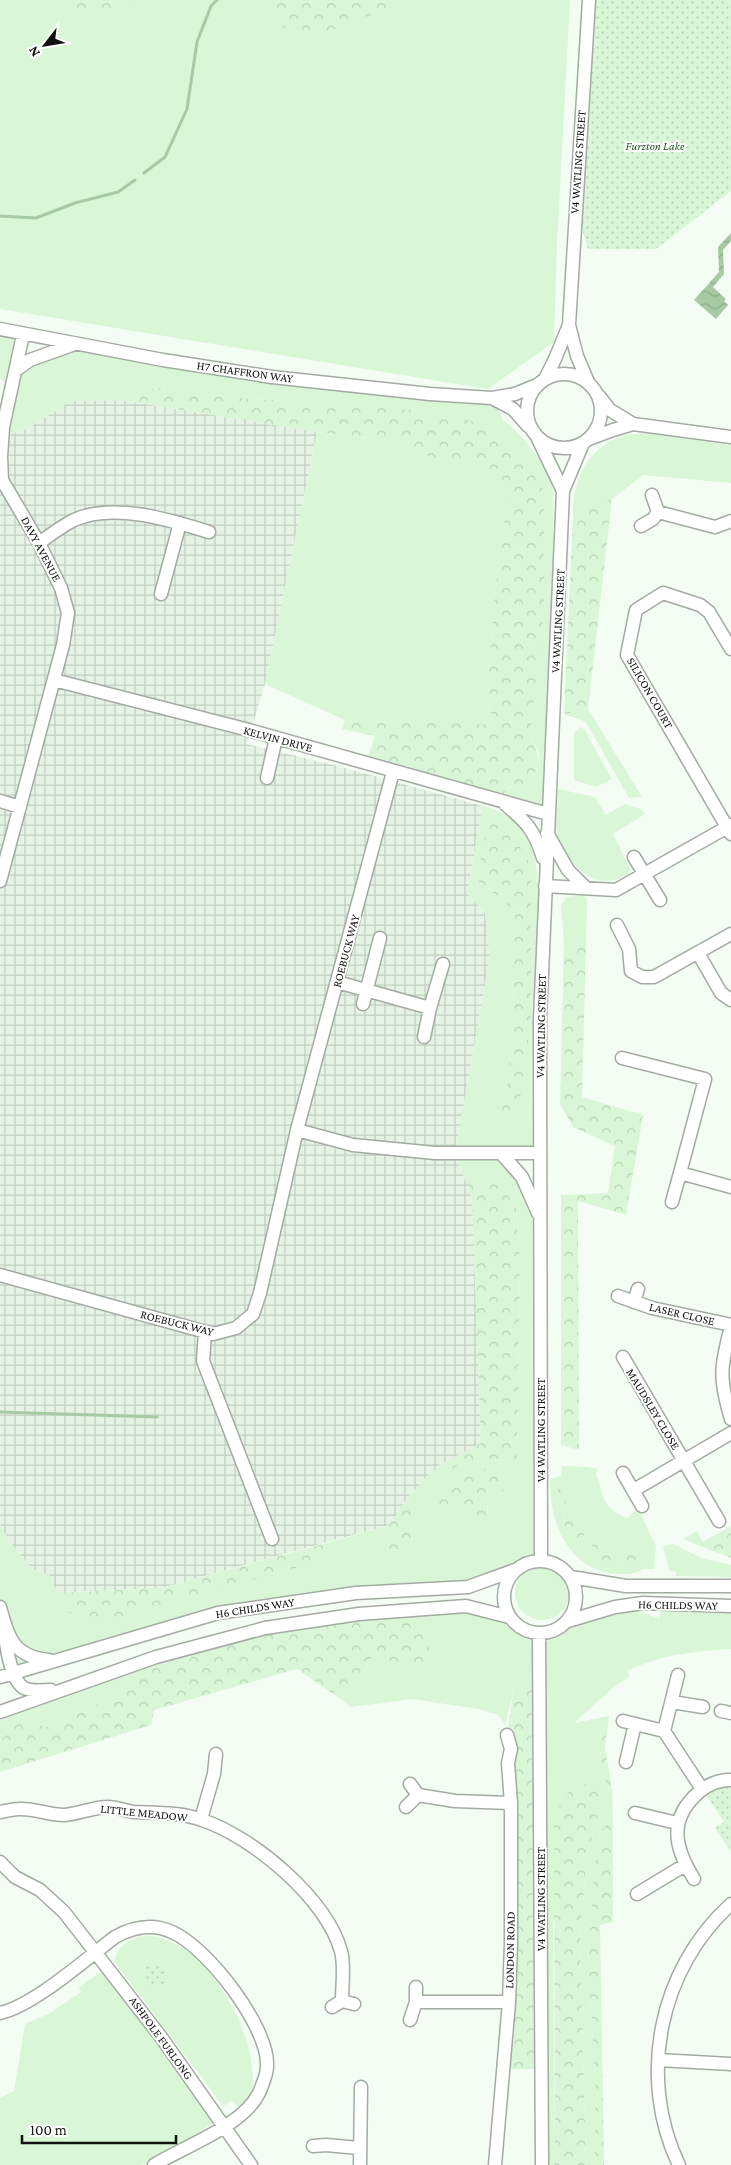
<svg xmlns="http://www.w3.org/2000/svg" width="731" height="2165" font-family="'Crimson Pro',serif">
<style>
.industrial{fill:url(#industrial-grid)}
.green{fill:#d9f6d7;fill-rule:evenodd}
.forest{fill:url(#forest-crowns)}
.park{fill:url(#park-dots)}
.water{fill:url(#water-waves)}
.lines{fill:none;stroke-linecap:round;stroke-linejoin:round}
.stream{stroke:#a7caa5;stroke-width:3}
.minor-casing{stroke:#a3aba2;stroke-width:15}
.minor{stroke:#fff;stroke-width:12}
.labels{text-anchor:middle;dominant-baseline:central;stroke-width:4;stroke-linejoin:round;paint-order:stroke}
.park-label{font-size:12px;font-style:italic;fill:#265625;stroke:#fff}
.street-label{font-size:12px;fill:#0f120f;stroke:#fff}
</style>
<defs>
<pattern id="industrial-grid" width="8" height="8" patternUnits="userSpaceOnUse" patternTransform="scale(1.25)"><rect width="8" height="8" fill="#e4f3e3"/><path d="M0 4h8M4 0v8" fill="none" stroke="#c2cfc2"/></pattern>
<pattern id="forest-crowns" width="20" height="18" patternUnits="userSpaceOnUse" patternTransform="scale(1.25)"><rect width="20" height="18" fill="#d9f6d7"/><path d="M2 6a3 3 0 1 1 6 0M12 15a3 3 0 1 1 6 0" fill="none" stroke="#b9d2b7"/></pattern>
<pattern id="park-dots" width="8" height="8" patternUnits="userSpaceOnUse" patternTransform="scale(1.25)"><rect width="8" height="8" fill="#d9f6d7"/><path d="M2 2h.1M6 6h.1" fill="none" stroke="#b9d2b7" stroke-width="1.8" stroke-linecap="round"/></pattern>
<pattern id="water-waves" width="16" height="10" patternUnits="userSpaceOnUse" patternTransform="scale(1.25)"><rect width="16" height="10" fill="#a7caa5"/><path d="M0 5q4-4 8 0t8 0" fill="none" stroke="#8fac8d"/></pattern>
</defs>
<rect width="100%" height="100%" fill="#f4fdf3"/>
<path class="industrial" d="M121 400 317 432 265 684 247 744 334 765 483 806 467 893 485 913 490 957 455 1154 472 1197 481 1443 436 1467 409 1496 389 1525 161 1588 57 1593 49 1575 32 1569 12 1545 0 1525V480L3 427 13 434 28 428 71 401Z"/>
<path class="green" d="M0 0H570L557 244 554 342 488 389 0 309Z
M0 329 23 335 17 369 74 344 163 360 492 398 504 421 519 434 542 462 551 476 553 493V719L548 814 502 801 506 788 527 786 537 771 539 753 530 736 536 678 544 491 440 414 371 405 250 399 157 388 121 400 71 401 28 428 13 434 3 427 0 480V408L4 382 0 378Z
M317 432 411 443 426 455 438 460 471 463 490 476 512 502 501 531 488 674 492 726 345 720 265 684Z
M644 433 731 445V483L643 475 612 499 582 508 573 516C572 483 587 448 620 437 628 434 636 434 644 433Z
M588 709 636 787 642 797 629 798 586 722 564 714Z
M580 727 584 729 612 779 596 787 574 780V734Z
M558 789 595 797 606 815 625 804 641 809 645 814 613 834 631 871C607 892 580 877 565 852 563 848 559 843 558 839 554 824 558 804 558 789Z
M483 806C502 811 523 821 530 841 543 877 536 920 536 958 536 1023 539 1088 540 1153H502L540 1218 541 1560 525 1564 515 1570 468 1587 218 1613 14 1673 5 1643 0 1652V1525L12 1545 32 1569 49 1575 65 1610 323 1560 330 1542 389 1525 383 1551 412 1547C411 1535 409 1520 412 1508 416 1492 447 1469 463 1464 480 1459 500 1461 517 1461L520 1261 516 1208 500 1183 466 1182 455 1154 490 957 485 913 467 893ZM531 865 506 1124 499 1114 506 1098 513 1025 515 911 501 898 477 881ZM503 1491 487 1502 488 1513 475 1530 468 1513 462 1506 446 1511Z
M583 895 587 899 586 942H564L561 906 566 897Z
M562 1466 588 1467 597 1469 596 1476C600 1481 599 1484 601 1490 604 1505 614 1513 627 1518L638 1508 656 1546 654 1569H642C636 1575 624 1574 616 1574 567 1569 549 1521 550 1479L561 1476Z
M673 1544 701 1558 731 1565V1577L676 1576V1572L669 1570 663 1546Z
M515 1593a27 27 0 1 1 54 0a27 27 0 1 1-54 0Z
M466 1606 509 1617 515 1624 527 1631 539 1634 547 1633 560 1628 568 1621 603 1618 637 1610 659 1619 661 1611 731 1606V1649C692 1652 663 1654 627 1671L630 1676 610 1690 574 1723 599 1718C598 1740 594 1773 612 1789L613 1817 600 1832 594 1874 588 1962 595 2077V2165H586L580 1938 587 1854 597 1820 553 1923 555 2165H542L523 1690 514 1689 505 1725 499 1715 478 1709 412 1699 351 1707 333 1694 362 1675 373 1656 389 1672C404 1667 421 1667 433 1659L418 1617 421 1609Z
M135 1664 115 1696 49 1727 19 1722 0 1741V1721L27 1702Z
M150 1936C203 1941 250 2021 252 2070 253 2078 254 2090 250 2096 247 2100 243 2104 239 2108L232 2101 223 2106 114 1961C119 1944 133 1935 150 1936Z
M104 1970 215 2121 192 2137 141 2165H0V2098L14 2091 25 2024 50 2013 81 1992 79 1987Z"/>
<path class="forest" d="M62 0H135C106 20 90 18 62 0Z
M271 0H407L393 9 361 18 331 31 293 35C279 24 272 19 271 0Z
M157 388 250 399 371 405 440 414 492 426 527 459 544 491V611L530 736C540 756 542 767 527 786L506 788 502 801 366 763 375 736 342 729 345 720 492 725 488 674 501 531 511 502 490 476 471 463 438 460 426 455 411 443 317 432 121 400Z
M612 499 588 709 564 714 573 516 582 508Z
M488 818 509 830 531 865V1021L519 1107 506 1124 499 1114 506 1098 513 1025 515 912 501 898 477 881Z
M564 942H586L582 1097 643 1115 626 1215 578 1201 579 1450 561 1445V1195L608 1193 615 1146 573 1127 560 1104Z
M466 1182 500 1183 516 1208 520 1261 517 1461C500 1461 480 1459 463 1464 447 1469 416 1492 412 1509 409 1520 411 1536 412 1547L383 1551 389 1525 409 1496 436 1467 481 1443 472 1198Z
M483 1469H500L506 1481 503 1491 487 1502V1528L475 1530 468 1513 462 1506 436 1513 430 1506C441 1486 463 1478 483 1469Z
M576 1485 568 1495 564 1508 580 1523 586 1534 577 1538C559 1525 558 1509 558 1487Z
M731 1526V1558L683 1539 697 1531 703 1542Z
M330 1542 324 1560 96 1623 65 1611 57 1593 161 1588Z
M593 1543C605 1542 609 1550 620 1552 627 1553 634 1551 641 1552L636 1566C618 1567 602 1564 586 1556L591 1552Z
M405 1610 418 1617 433 1659C421 1667 404 1667 388 1672L373 1656 362 1675 333 1694 297 1669 154 1710 151 1725 0 1772V1741L19 1722 49 1727 115 1696 135 1664 265 1628Z
M514 1689H539L541 2069H504L507 1735Z
M609 1716 605 1747 612 1789C594 1773 598 1740 599 1718Z
M590 1783 600 1794 597 1820 587 1854 580 1938 586 2165H555L554 1827C561 1800 561 1790 590 1783Z
M613 1817V1922L600 1925 604 2165H595V2077L588 1962 594 1874 600 1832Z"/>
<path class="park" d="M589 0H731V191L656 249H588L575 206Z
M722 1787 731 1788V1852L715 1828 724 1822 707 1796Z
M163 1964 166 1984 147 1987 144 1967Z"/>
<path class="water" d="M731 233V241L723 250 724 274 713 287 726 299 724 301 728 305 716 319 694 300 719 272 718 247Z"/>
<g class="lines">
<path class="stream" d="M144 173 165 157 187 109 197 42 211 6 217 0
M0 216 36 218 75 203 118 192 135 180
M0 1412 157 1417"/>
<g class="minor-casing">
<path id="minor" d="M0 329 163 360 272 377 430 394 492 398 515 394 537 385
M16 370 30 360 72 345
M527 411a37 37 0 1 1 74 0a37 37 0 1 1-74 0Z
M545 379 555 359 569 325
M588 382 577 356 569 325 589 0
M599 396 610 410 633 424
M492 398 513 409 528 426
M538 439 563 491
M589 439 613 430 633 424 731 437
M652 495 658 512 715 527 731 521
M641 526 653 519 658 512
M39 543C50 535 62 526 74 520 113 502 171 520 209 532
M161 594 180 523
M731 649 709 612 700 605 663 593 636 610 627 655 731 834
M54 680 245 729 548 814
M267 778 276 738
M0 801 20 807
M505 804C527 823 534 829 543 858
M547 833 568 870 586 888
M634 857 660 900
M0 881 63 645 68 613 61 588 39 543 2 480 1 457 3 427 23 335
M545 886 616 890 731 825
M617 925 629 949 631 971 642 977H654L731 934
M698 953 721 993 731 1000
M337 982 430 1008 424 1037
M363 1004 380 938
M430 1008 443 964
M622 1058 705 1079 680 1173 731 1187
M297 1130 353 1145 435 1153H540
M501 1153 522 1177 538 1213
M672 1202 680 1173
M0 1275 213 1334 236 1328 253 1314 260 1293 297 1130 393 772
M618 1296 652 1308 731 1325
M634 1302 638 1289
M731 1327C720 1367 719 1379 731 1419
M205 1332 203 1361 272 1539
M623 1357 719 1521
M623 1473 642 1506
M634 1490 731 1433
M541 1560 540 1020 563 491 583 443
M504 1597a36 36 0 1 1 72 0a36 36 0 1 1-72 0Z
M571 1577 626 1586H731
M0 1607C8 1638 14 1657 49 1660
M568 1621 615 1607 643 1603 731 1606
M4 1622C5 1638 9 1679 24 1688 32 1692 42 1690 51 1690
M539 1634 542 2165
M0 1677 218 1613 356 1593 468 1587 515 1570
M672 1702 703 1707
M721 1711 731 1713
M0 1712 156 1657 265 1628 359 1614 466 1606 509 1617
M623 1721 664 1731 702 1789
M664 1731 678 1675
M626 1762 635 1724
M410 1784 418 1795
M418 1795 455 1801 511 1803
M406 1807 418 1795
M0 1812C6 1811 13 1809 19 1809 34 1808 48 1815 64 1815 79 1814 93 1807 108 1807 117 1807 125 1811 134 1812 156 1813 181 1812 202 1820 253 1837 326 1898 341 1951 345 1966 342 1985 342 2001
M635 1813 677 1823
M201 1819 214 1774 216 1754
M0 1862 15 1877 40 1890 64 1912 161 2037 251 2165
M694 1879C674 1847 668 1819 699 1792 707 1785 720 1779 731 1780
M637 1894 685 1865
M416 1987V2002
M332 2007 342 2001 354 2004
M0 2013C33 2006 86 1959 115 1937 133 1927 152 1923 172 1932 207 1947 270 2028 267 2067 267 2074 262 2086 259 2093 243 2126 185 2146 154 2165
M410 2020 416 2002H509
M658 2060 731 2064
M313 2146 326 2145 359 2148
M360 2165 361 2087
M495 2165 509 2002 511 1943V1803L508 1763 511 1749 507 1735
M679 2165C637 2078 659 1969 731 1904"/>
</g>
<use href="#minor" class="minor"/>
</g>
<g class="labels">
<g class="park-label">
<text x="655" y="146">Furzton Lake</text>
</g>
<g class="street-label">
<text transform="translate(578 162) rotate(-86)">V4 WATLING STREET</text>
<text transform="translate(245 372) rotate(8)">H7 CHAFFRON WAY</text>
<text transform="translate(41 549) rotate(62)">DAVY AVENUE</text>
<text transform="translate(558 621) rotate(-87)">V4 WATLING STREET</text>
<text transform="translate(650 693) rotate(60)">SILICON COURT</text>
<text transform="translate(278 739) rotate(15)">KELVIN DRIVE</text>
<text transform="translate(346 951) rotate(-75)">ROEBUCK WAY</text>
<text transform="translate(541 1026) rotate(-89)">V4 WATLING STREET</text>
<text transform="translate(682 1314) rotate(13)">LASER CLOSE</text>
<text transform="translate(177 1323) rotate(14)">ROEBUCK WAY</text>
<text transform="translate(653 1409) rotate(59)">MAUDSLEY CLOSE</text>
<text transform="translate(541 1430) rotate(-90)">V4 WATLING STREET</text>
<text transform="translate(678 1605) rotate(1)">H6 CHILDS WAY</text>
<text transform="translate(255 1608) rotate(-9)">H6 CHILDS WAY</text>
<text transform="translate(144 1813) rotate(6)">LITTLE MEADOW</text>
<text transform="translate(541 1899) rotate(-90)">V4 WATLING STREET</text>
<text transform="translate(510 1950) rotate(-89)">LONDON ROAD</text>
<text transform="translate(161 2038) rotate(54)">ASHPOLE FURLONG</text>
</g>
</g>
<g transform="translate(45 45) rotate(239)" stroke="#ffffff" stroke-width="4" paint-order="stroke">
<path d="M0-4L9 19L0 12L-9 19Z" fill="#0f120f"/>
<text y="-8" font-size="14" font-weight="bold" text-anchor="middle" fill="#0f120f">N</text>
</g>
<path d="M22 2135v8h154v-8" fill="none" stroke="#0f120f" stroke-width="2.5"/>
<text x="30" y="2135" font-size="15" fill="#0f120f" stroke="#ffffff" stroke-width="4" paint-order="stroke">100 m</text>
</svg>
